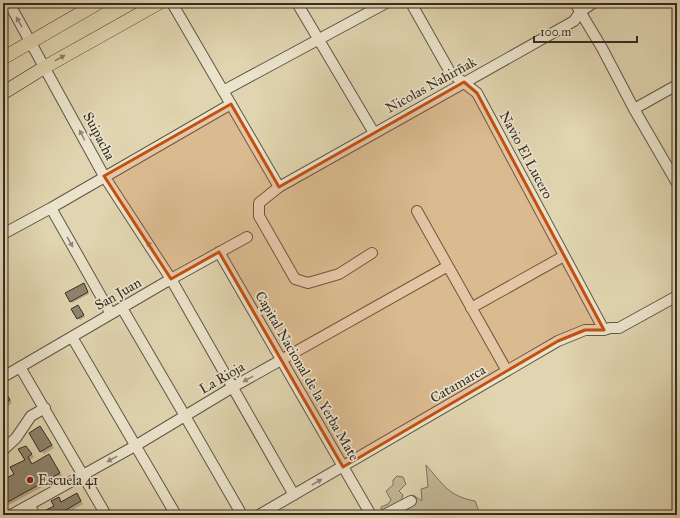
<svg xmlns="http://www.w3.org/2000/svg" width="680" height="518" font-family="'IM FELL Great Primer',serif">
<style>
.green{fill:#c3b898;stroke:#7c725e}
.shadow{fill:#0003}
.building{fill:#8e846d;stroke:#362c24}
.lines{fill:none;stroke-linecap:round;stroke-linejoin:round}
.minor-casing{stroke:#605647;stroke-width:12}
.major-casing{stroke:#362c24;stroke-width:14}
.minor{stroke:#ebe4cc;stroke-width:10}
.major{stroke:#e0d5b0;stroke-width:13}
.oneway{fill:#908878}
.oneway2{fill:#8b806a}
.marked{fill:#c45011;fill-opacity:0.2;stroke:#c45011;stroke-width:3;stroke-linejoin:round}
.poi-dot{fill:#8f2418;stroke:#ebe4cc;stroke-width:1.5}
.labels{text-anchor:middle;dominant-baseline:central;stroke-width:3.5;stroke-linejoin:round;paint-order:stroke}
.street-label{font-size:14px;fill:#362c24;stroke:#ebe4cc}
.poi-label{font-size:14px;fill:#362c24;stroke:#ebe4cc;text-anchor:start}
</style>
<rect width="100%" height="100%" fill="#e0d5b0"/>
<filter id="stains"><feTurbulence type="fractalNoise" baseFrequency=".005" numOctaves="4"/><feColorMatrix values="0 0 0 0 .2 0 0 0 0 .09 0 0 0 0 .02 0 0 0 .5 -.17"/></filter>
<radialGradient id="worn" r=".72"><stop offset=".6" stop-color="#630" stop-opacity="0"/><stop offset="1" stop-color="#630" stop-opacity=".3"/></radialGradient>
<path class="green" d="M426 465C443 484 448 496 475 501L479 511 478 515H381V507L388 504 391 500 386 491 393 485V480L397 476 403 477 406 484 399 491 403 495 401 502 413 495 422 501 421 489 428 487Z"/>
<path class="shadow" d="M85 286 89 294 72 303 71 301Z
M78 306 85 317 80 320 78 318Z
M3 389 12 403 5 408 8 413 5 415 3 413Z
M40 427 54 448 44 454 41 451Z
M29 450 34 457 30 460 33 465 49 455 62 476 9 505 4 498 3 499V481L16 474 26 460Z
M77 494 83 504 66 514 67 515H45L55 506 59 499 62 502Z"/>
<path class="building" d="M84 283 88 292 70 302 65 293Z
M78 305 84 315 77 319 71 309Z
M3 388 10 400 3 405Z
M40 426 52 445 40 452 29 433Z
M26 446 32 454 28 457 32 464 49 454 60 473 6 503 3 498V480L14 474 10 467 25 460 18 449Z
M77 493 81 501 64 511 66 515H63L62 513 57 515H44L42 512 54 506 51 501 59 497 61 502Z"/>
<g class="lines">
<g class="minor-casing">
<path id="minor" d="M9 3 104 176 171 279 294 495
M172 3 279 187
M297 3 374 133
M411 3 450 72 477 93 604 330
M575 3 602 48 634 109 677 183
M223 91 386 3
M634 109 677 85
M51 208 111 314
M417 211 507 371
M3 234 51 208 231 104
M219 252 371 515
M372 253 339 274 308 283 295 279 259 216V203L279 187 574 21 580 12 593 3
M122 308 185 416 242 515
M471 308 564 256
M72 337 176 515
M20 367 106 515
M3 377 171 279 247 237
M3 450 16 438 31 416 45 408
M29 505 35 515
M11 515 135 446 233 387 448 266
M259 515 558 341 585 330H604L610 328H619L677 296
M384 515 411 501"/>
</g>
<g class="major-casing">
<path id="major" d="M3 58 98 3
M3 93 45 67 159 3"/>
</g>
<use href="#minor" class="minor"/>
<use href="#major" class="major"/>
</g>
<defs><path id="oneway-solid" d="M-6-.8H1V-3.2L6.5 0L1 3.2V.8H-6Z"/></defs>
<g class="oneway">
<use href="#oneway-solid" transform="translate(19 22) rotate(-120)"/>
<use href="#oneway-solid" transform="translate(82 135) rotate(-118)"/>
<use href="#oneway-solid" transform="translate(70 242) rotate(60)"/>
<use href="#oneway-solid" transform="translate(150 246) rotate(-123)"/>
<use href="#oneway-solid" transform="translate(248 379) rotate(151)"/>
<use href="#oneway-solid" transform="translate(112 459) rotate(151)"/>
<use href="#oneway-solid" transform="translate(317 482) rotate(-30)"/>
</g>
<use class="oneway2" href="#oneway-solid" transform="translate(60 58) rotate(-29)"/>
<path class="marked" d="M464 82 477 93 604 330H585L558 341 343 467 219 252 171 279 104 176 231 104 279 187Z"/>
<circle class="poi-dot" cx="30" cy="480" r="4"/>
<g class="labels">
<g class="street-label">
<text transform="translate(431 85) rotate(-29)">Nicolas Nahirñak</text>
<text transform="translate(99 136) rotate(62)">Suipacha</text>
<text transform="translate(526 155) rotate(62)">Navio El Lucero</text>
<text transform="translate(118 294) rotate(-30)">San Juan</text>
<text transform="translate(307 376) rotate(60)">Capital Nacional de la Yerba Mate</text>
<text transform="translate(222 378) rotate(-30)">La Rioja</text>
<text transform="translate(458 384) rotate(-30)">Catamarca</text>
</g>
<g class="poi-label">
<text x="38" y="480">Escuela 41</text>
</g>
</g>
<rect width="680" height="518" fill="none" stroke="#e0d5b0" stroke-width="16"/>
<rect x="4" y="4" width="672" height="510" fill="none" stroke="#362c24" stroke-width="2"/>
<rect x="8" y="8" width="664" height="502" fill="none" stroke="#362c24"/>
<path d="M534 36v6h103v-6" fill="none" stroke="#362c24" stroke-width="2"/>
<text x="540" y="36" font-size="12" fill="#362c24" stroke="#ebe4cc" stroke-width="3" paint-order="stroke">100 m</text>
<rect width="100%" height="100%" filter="url(#stains)"/>
<rect width="100%" height="100%" fill="url(#worn)"/>
</svg>
